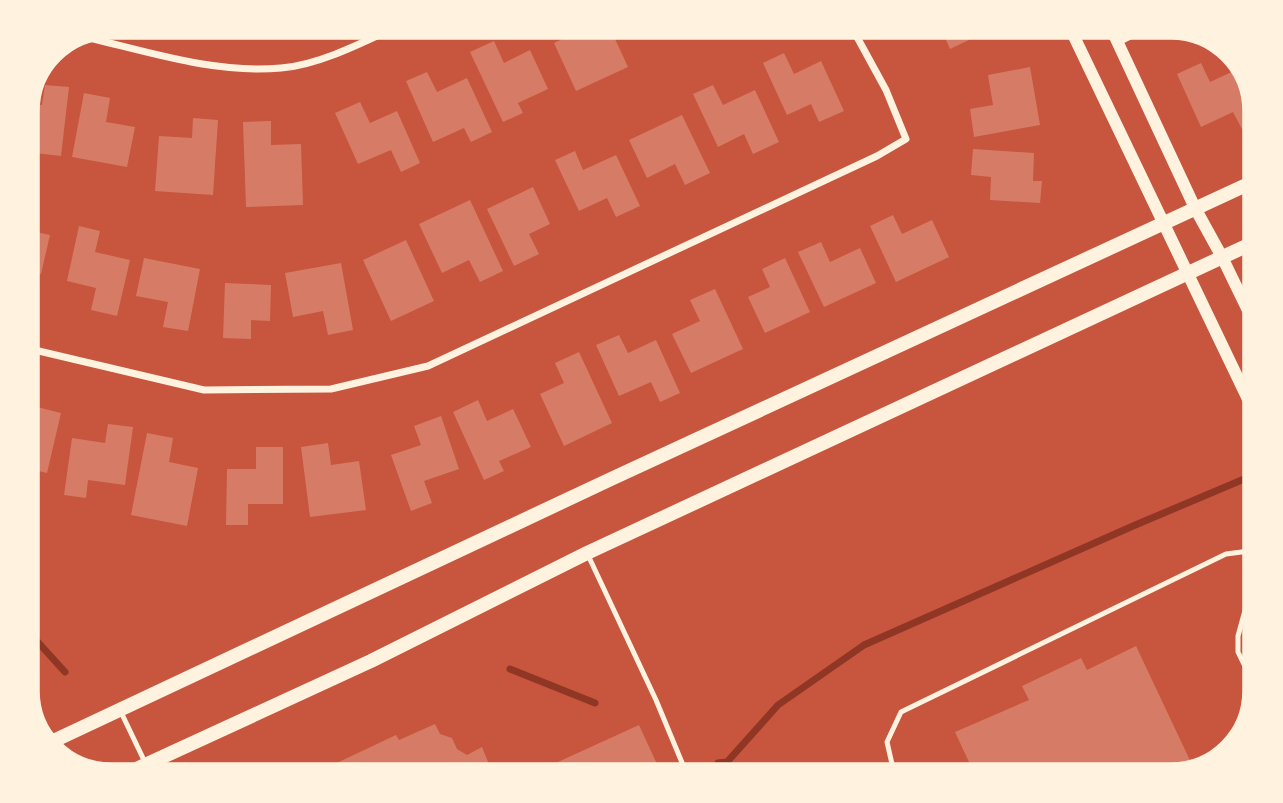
<svg xmlns="http://www.w3.org/2000/svg" width="1283" height="803" font-family="'Source Serif 4',serif">
<style>
.lines{fill:none;stroke-linecap:round;stroke-linejoin:round}
.stream{stroke:#8f3625;stroke-width:7}
.building{fill:#d67c66}
.service{stroke:#fff3e0;stroke-width:5}
.minor{stroke:#fff3e0;stroke-width:7}
.tertiary{stroke:#fff3e0;stroke-width:12}
.secondary{stroke:#fff3e0;stroke-width:14}
.rim{fill:none;stroke:#fff3e0;stroke-width:3.5}
</style>
<rect width="100%" height="100%" fill="#c8553d"/>
<g class="lines">
<path class="stream" d="M26 629 65 672
M510 669 595 703
M718 763 727 762 778 705 864 645 1133 526 1256 474"/>
</g>
<path class="building" d="M580 26H609L628 67 576 91 554 43 581 30Z
M640 26H670L646 38Z
M940 26H998L950 49Z
M494 41 504 63 530 50 548 89 518 103 523 113 503 122 470 52Z
M784 53 794 74 821 61 844 111 819 122 811 104 787 115 763 63Z
M1201 63 1210 82 1238 69 1257 109V124L1243 131 1233 112 1201 127 1177 74Z
M1030 67 1040 125 974 137 970 109 993 105 988 75Z
M427 72 437 92 467 78 492 132 471 142 464 128 433 142 406 81Z
M45 85 69 87 61 156 26 152V106L28 103 42 105Z
M713 85 723 105 755 90 779 142 753 154 744 134 718 147 693 94Z
M84 93 110 98 106 122 135 127 127 167 72 157Z
M360 102 370 123 397 111 420 163 401 172 391 150 358 164 335 113Z
M682 115 710 173 685 185 675 164 647 178 629 140Z
M193 118 218 120 213 195 155 191 159 136 192 138Z
M271 121V145L301 144 303 205 246 207 243 122Z
M973 149 1034 153 1033 181H1042L1040 203 990 200 991 177 971 175Z
M575 151 583 170 616 155 640 206 616 217 607 198 579 211 555 160Z
M533 187 550 224 529 234 539 254 514 266 487 209Z
M470 200 503 271 480 282 469 260 442 273 419 224Z
M893 215 902 234 932 220 949 257 896 282 870 226Z
M79 226 100 231 95 252 130 260 117 316 91 310 96 288 67 281Z
M26 230 50 235 41 274 26 271Z
M406 240 434 301 391 321 363 260Z
M821 242 830 262 860 248 876 283 824 307 798 252Z
M144 258 200 269 188 331 163 327 168 302 136 296Z
M785 258 810 312 765 333 748 297 770 287 762 269Z
M341 263 353 330 328 335 323 311 293 317 285 273Z
M225 283 271 285 270 321 251 320V339L223 338Z
M715 289 743 349 691 373 672 334 700 321 690 300Z
M619 335 628 353 656 340 680 393 660 402 651 382 619 396 596 345Z
M579 352 612 423 564 446 540 394 564 383 555 363Z
M478 400 487 421 513 409 531 447 499 461 504 471 484 480 453 412Z
M37 407 61 413 47 473 26 468V427L31 428Z
M441 416 459 469 424 481 432 503 411 511 391 455 421 445 414 426Z
M108 424 133 427 125 485 88 480 86 498 64 495 72 438 105 443Z
M147 433 173 438 169 462 198 468 187 526 131 515Z
M328 443 331 465 359 461 366 510 310 517 301 447Z
M256 447H283V504H248V525H226L227 469H256Z
M1136 646 1195 771 1172 777H976L955 732 1029 700 1022 686 1081 658 1087 670Z
M435 724 440 734 452 738 457 749 467 755 482 747 494 777H307L396 735 399 740Z
M639 725 663 777H525Z"/>
<g class="lines">
<path class="service" d="M587 553 656 700 688 777
M1257 567 1238 636V652L1257 691
M120 710 152 777
M895 777 887 742 901 712 1226 554 1257 550"/>
<path class="minor" d="M85 37C149 52 215 74 281 68 319 65 364 42 398 26
M1118 42 1150 26
M26 348 204 390 331 389 428 366 877 156 906 139 886 90 851 26"/>
<path class="tertiary" d="M1069 26 1257 418
M1110 26 1195 208 1222 257 1257 329"/>
<path class="secondary" d="M47 744 611 479 1257 180
M119 777 371 661 587 553 1257 241"/>
</g>
<path d="M0 0H1283V803H0ZM111 38H1171A73 73 0 0 1 1244 111V691A73 73 0 0 1 1171 764H111A73 73 0 0 1 38 691V111A73 73 0 0 1 111 38Z" fill="#fff3e0" fill-rule="evenodd"/>
<path class="rim" d="M111 38H1171A73 73 0 0 1 1244 111V691A73 73 0 0 1 1171 764H111A73 73 0 0 1 38 691V111A73 73 0 0 1 111 38Z"/>
</svg>
